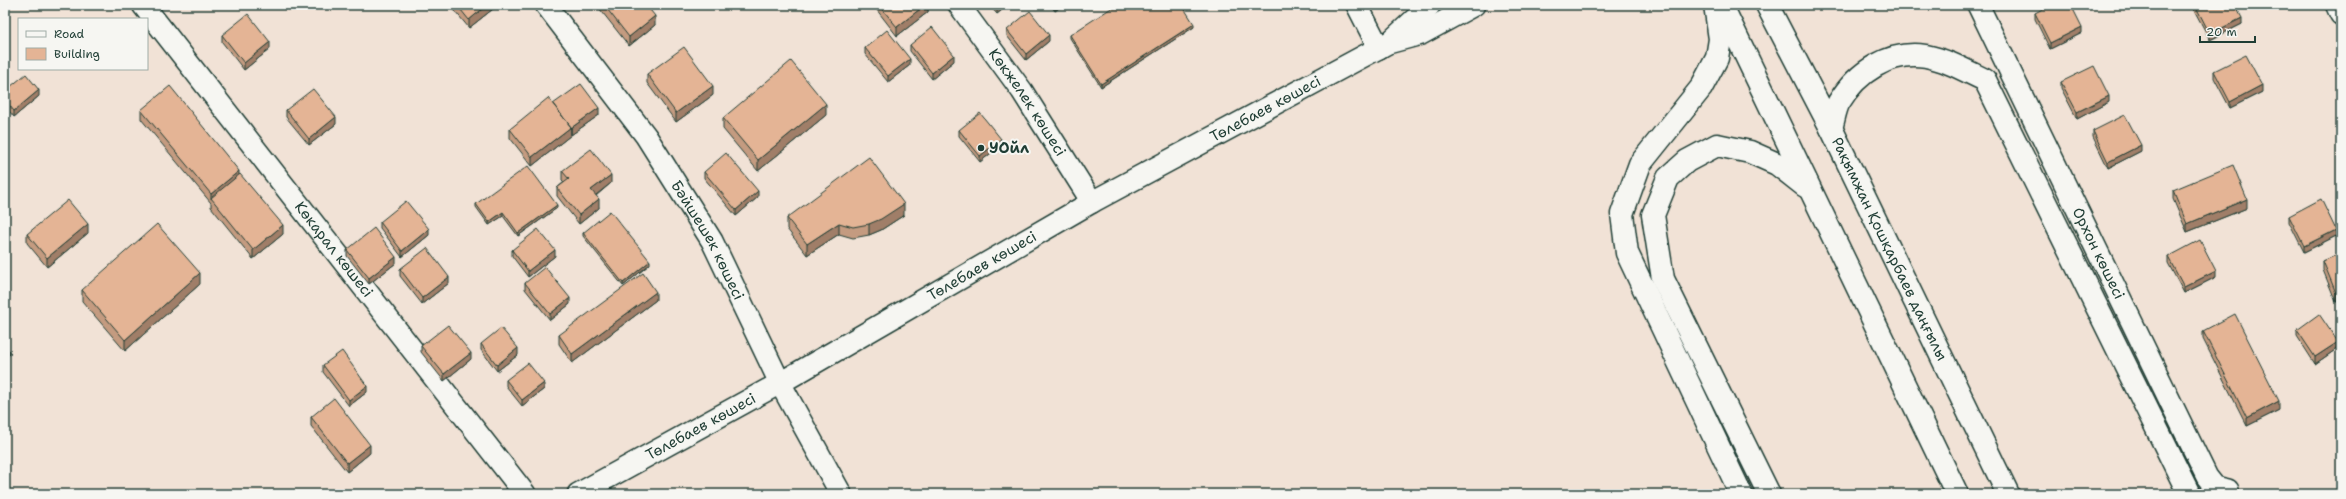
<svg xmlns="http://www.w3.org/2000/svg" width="2346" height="499" font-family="'Shantell Sans',sans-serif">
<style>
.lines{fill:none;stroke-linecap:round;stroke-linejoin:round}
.minor-casing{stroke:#1f3d34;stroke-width:24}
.major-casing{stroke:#1f3d34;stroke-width:25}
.minor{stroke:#f6f6f2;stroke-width:21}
.major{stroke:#f6f6f2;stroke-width:22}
.wall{fill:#c49b80;stroke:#1f3d34}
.shaded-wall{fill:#a07e68;stroke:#1f3d34}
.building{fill:#e4b495;stroke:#1f3d34}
.poi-dot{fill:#1f3d34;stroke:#f6f6f2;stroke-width:1.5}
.labels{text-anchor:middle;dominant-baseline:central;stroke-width:4;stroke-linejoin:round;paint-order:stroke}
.street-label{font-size:15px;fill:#1f3d34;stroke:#f6f6f2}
.poi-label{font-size:15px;font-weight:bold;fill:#1f3d34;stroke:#f6f6f2;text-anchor:start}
</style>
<rect width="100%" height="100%" fill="#f1e2d6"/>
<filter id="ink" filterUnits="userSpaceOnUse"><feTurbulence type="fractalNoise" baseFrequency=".025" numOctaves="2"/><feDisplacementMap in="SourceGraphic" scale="8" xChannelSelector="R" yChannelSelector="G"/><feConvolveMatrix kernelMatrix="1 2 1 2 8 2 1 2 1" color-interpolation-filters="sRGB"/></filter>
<g filter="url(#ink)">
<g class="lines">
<g class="minor-casing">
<g id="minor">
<path id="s1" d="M143 5 525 494"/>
<path id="s2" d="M546 5 646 136 712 241 780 383 841 494"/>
<path id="s3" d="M959 5 1022 91 1092 202"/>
<path d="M1357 5 1379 48"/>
<path id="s4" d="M1978 5 2207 477 2215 487 2228 490"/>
<path d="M1392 40 1430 5"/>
<path id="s5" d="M578 494 780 383 1092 202 1388 43 1421 34 1474 5"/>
</g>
</g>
<g class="major-casing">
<g id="major">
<path d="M1715 5 1720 39 1717 58 1701 88 1640 164 1622 214 1627 253 1741 494"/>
<path id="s6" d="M1767 5 1831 128 2008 494"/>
<path d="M2337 5 2341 14"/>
<path d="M1722 6 1957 494"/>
<path d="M1831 128C1834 119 1835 109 1839 102 1857 72 1890 50 1926 56 1947 60 1966 71 1985 80L2189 494"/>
<path d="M1769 494 1663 279 1653 215 1668 178 1687 161 1717 145 1750 152 1777 164 1805 186"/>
</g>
</g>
<use href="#minor" class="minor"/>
<use href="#major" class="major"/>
</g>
<path class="wall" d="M450 5H498L469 28Z
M599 5H646L655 25 629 46 599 8Z
M873 5H928V12L897 36Z
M989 5H1008L997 14Z
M1050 5H1063L1055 11Z
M2194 5H2235L2242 24 2210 40 2194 10Z
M2035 13 2082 33 2050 49 2035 19Z
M1194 27 1101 87 1070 38V35Z
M1007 30 1049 41 1026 60 1007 36Z
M222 35 270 49 244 70 222 42Z
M910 45 954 61 932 79 910 51Z
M865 48 910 65 888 82 865 54Z
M2214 71 2262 92 2230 108 2214 78Z
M647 74 713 95 676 122 647 83Z
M2061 82 2109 102 2077 119 2061 88Z
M5 91 39 96 14 117 5 106Z
M553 104 599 115 571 135V134V135L532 166 510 138V129Z
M141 110 239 175 283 234 253 259 211 207V203L141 119Z
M286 110 336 124 309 145 286 117Z
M826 115 758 171 723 129V118Z
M959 130 1001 145 980 162 959 136Z
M2093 131 2141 151 2108 168 2093 137Z
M562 171 611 183 596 196 599 208 579 224 557 196V188L564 182 562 180Z
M704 172 758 197 736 216 704 178Z
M2173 190 2247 208 2187 232 2173 199Z
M476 204 557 208 518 236 503 216 489 225 476 207Z
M904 215 881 230 869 235 853 238 839 234 807 255 787 229V218Z
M2289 216 2336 236 2304 252 2289 222Z
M380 222 429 235 402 257 380 228Z
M88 233 47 267 27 243V234Z
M583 233 650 264 623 286 583 236Z
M347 250 396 263 369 284 347 256Z
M512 250 555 256 528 277 512 256Z
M2341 253V300L2336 302 2323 270V261Z
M2168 257 2216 277 2184 293 2168 263Z
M400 269 449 283 422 304 400 276Z
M525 283 570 304 550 320 525 289Z
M200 284 125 351 82 301V290Z
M656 300 572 363 559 344V335Z
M2297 330 2338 348 2315 364 2297 336Z
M2203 331 2279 410 2247 426 2203 339Z
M481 344 518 355 497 371 481 350Z
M421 346 471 359 444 381 421 352Z
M323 365 367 392 349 406 323 372Z
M506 380 544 389 522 406 506 386Z
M311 417 370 453 347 472 311 426Z"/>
<path class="shaded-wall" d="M487 5H498L469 28V20Z
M925 5H928V12L897 36V27Z
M997 5H1008L997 14Z
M1055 5H1063L1055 11Z
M655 16V25L629 46V37Z
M2242 18V24L2210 40V34Z
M1194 24V27L1101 87V84Z
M2082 27V33L2050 49V43Z
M1049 35V41L1026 60V54Z
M270 42V49L244 70V63Z
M954 55V61L932 79V73Z
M910 59V65L888 82V76Z
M2262 85V92L2230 108V102Z
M713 86V95L676 122V113Z
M39 90V96L14 117V111Z
M2109 96V102L2077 119V112Z
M826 104V115L758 171V160Z
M599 108V115L571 135V128Z
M336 117V124L309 145V139Z
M571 127V135L532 166V157Z
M1001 139V145L980 162V156Z
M2141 145V151L2108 168V162Z
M239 171V180L211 199V194Z
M611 175V183L591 199V190Z
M758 191V197L736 216V210Z
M599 199V208L579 224V215Z
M2247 199V208L2187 232V224Z
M904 204V215L881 230 869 235V224Z
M557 205V208L518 236V233Z
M503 212V216L489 225V222Z
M839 223V234L807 255V244Z
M88 224V233L47 267V258Z
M283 225V234L253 259V250Z
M429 229V235L402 257V251Z
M2336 230V236L2304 252V246Z
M555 250V256L528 277V271Z
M396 257V263L369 284V278Z
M650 261V264L623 286V283Z
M2216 271V277L2184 293V287Z
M200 273V284L125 351V340Z
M449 277V283L422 304V298Z
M2341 291V300L2336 302V293Z
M656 292V300L572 363V354Z
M570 298V304L550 320V314Z
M2338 342V348L2315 364V357Z
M518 348V355L497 371V365Z
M10 351V354L5 359V355Z
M471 353V359L444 381V374Z
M544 383V389L522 406V400Z
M367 386V392L349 406V400Z
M2279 401V410L2247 426V418Z
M370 445V453L347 472V463Z"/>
<path class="building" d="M457 5H487L469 20Z
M604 5H646L655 16 629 37Z
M879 5H925L897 27Z
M1116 5H1182L1194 24 1101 84 1070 35Z
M2050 5H2071L2082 27 2050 43 2035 13Z
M2195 5H2235L2242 18 2210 34Z
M1030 11 1049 35 1026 54 1007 30Z
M248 14 270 42 244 63 222 35Z
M932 27 954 55 932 73 910 45Z
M887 30 910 59 888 76 865 48Z
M684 47 713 86 676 113 647 74Z
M2246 55 2262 85 2230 102 2214 71Z
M791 61 826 104 758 160 723 118Z
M2094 66 2109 96 2077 112 2061 82Z
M26 74 39 90 14 111 5 100V91Z
M581 84 599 108 571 128V127L553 104Z
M170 86 239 171 211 194 141 110Z
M313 89 336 117 309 139 286 110Z
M548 98 571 127 532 157 510 129Z
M980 113 1001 139 980 156 959 130Z
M2125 115 2141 145 2108 162 2093 131Z
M591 149 611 175 591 190 599 199 579 215 557 188 569 179 562 171Z
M726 153 758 191 736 210 704 172Z
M869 157 904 204 881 219 869 224 853 227 839 223 807 244 787 218Z
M2233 165 2247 199 2187 224 2173 190Z
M528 166 557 205 518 233 503 212 489 222 476 204Z
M240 174 283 225 253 250 211 198Z
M2321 199 2336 230 2304 246 2289 216Z
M68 200 88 224 47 258 27 234Z
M406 201 429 229 402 251 380 222Z
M610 211 650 261 623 283 583 233Z
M157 224 200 273 125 340 82 290Z
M374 228 396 257 369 278 347 250Z
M538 229 555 250 528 271 512 250Z
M2200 240 2216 271 2184 287 2168 257Z
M427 248 449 277 422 298 400 269Z
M2341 253V291L2336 293 2323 261Z
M545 267 570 298 550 314 525 283Z
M643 273 656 292 572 354 559 335Z
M2235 314 2279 401 2247 418 2203 331Z
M2319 314 2338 342 2315 357 2297 330Z
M448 325 471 353 444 374 421 346Z
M501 328 518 348 497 365 481 344Z
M5 346 10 351 5 355Z
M342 351 367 386 349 400 323 365Z
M528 363 544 383 522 400 506 380Z
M334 398 370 445 347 463 311 417Z"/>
</g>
<circle class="poi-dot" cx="981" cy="148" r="4"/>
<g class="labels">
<g class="street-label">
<text stroke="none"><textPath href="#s3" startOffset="119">Көкжелек көшесі</textPath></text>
<text stroke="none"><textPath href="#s5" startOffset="788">Төлебаев көшесі</textPath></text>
<text stroke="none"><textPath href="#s2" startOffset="286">Бәйшешек көшесі</textPath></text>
<text stroke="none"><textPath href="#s1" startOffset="310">Көкарал көшесі</textPath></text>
<text stroke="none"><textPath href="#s6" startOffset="273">Рақымжан Қошқарбаев даңғылы</textPath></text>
<text stroke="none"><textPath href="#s4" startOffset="276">Орхон көшесі</textPath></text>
<text stroke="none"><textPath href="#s5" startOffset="464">Төлебаев көшесі</textPath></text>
<text stroke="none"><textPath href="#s5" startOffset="140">Төлебаев көшесі</textPath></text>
</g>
<g class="poi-label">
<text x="989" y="148">УОйл</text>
</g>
</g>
<rect width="2346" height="499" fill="none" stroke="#f6f6f2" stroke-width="20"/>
<rect x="10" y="10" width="2326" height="479" fill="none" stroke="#1f3d34" stroke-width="1.5" filter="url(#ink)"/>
<rect x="18" y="18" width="130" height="52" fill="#f6f6f2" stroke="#a0aca6"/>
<rect x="26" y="31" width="20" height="6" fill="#f6f6f2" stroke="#a0aca6"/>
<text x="54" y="38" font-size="12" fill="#1f3d34">Road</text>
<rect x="26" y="48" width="20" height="12" fill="#e4b495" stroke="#a0aca6"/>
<text x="54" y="58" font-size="12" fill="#1f3d34">Building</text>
<path d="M2200 36v6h55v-6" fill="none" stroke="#1f3d34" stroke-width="2"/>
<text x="2206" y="36" font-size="12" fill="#1f3d34" stroke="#f6f6f2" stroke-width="3" paint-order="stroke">20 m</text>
</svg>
